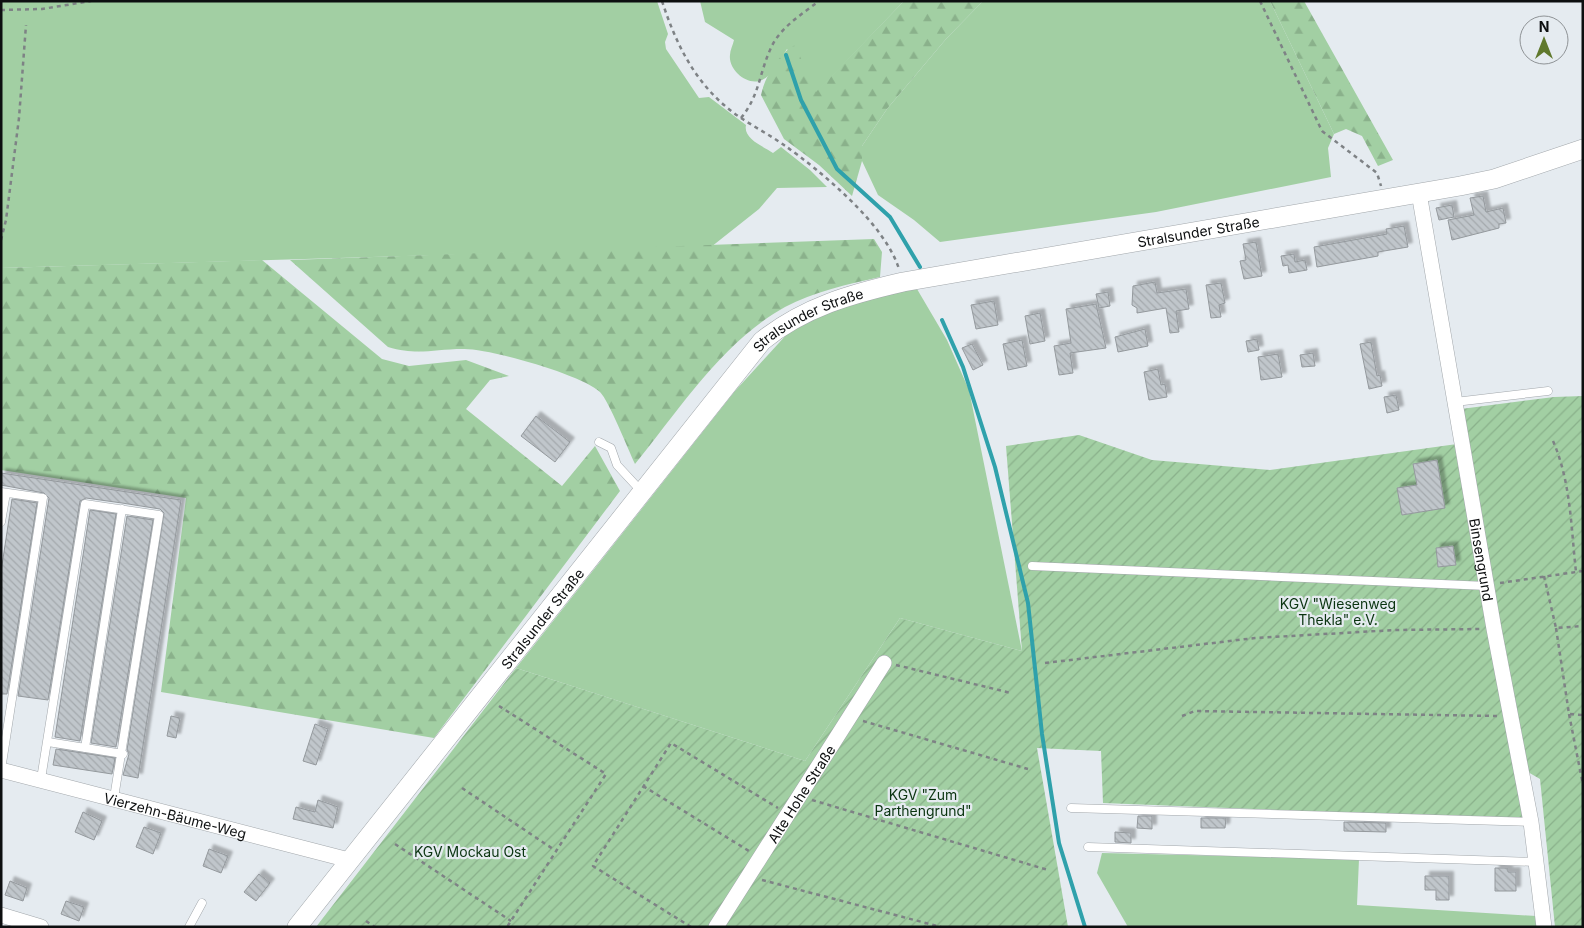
<svg xmlns="http://www.w3.org/2000/svg" width="1584" height="928" font-family="Inter,sans-serif">
<style>
.grass{fill:#a2cfa3}
.forest{fill:url(#forest-firs)}
.garden{fill:url(#garden-furrows)}
.lines{fill:none;stroke-linecap:round;stroke-linejoin:round}
.stream{stroke:#2fa1ab;stroke-width:4}
.building{fill:url(#building-back-hatch);stroke:#94999d;filter:url(#shadow)}
.service-casing{stroke:#a2a7ab;stroke-width:9}
.minor-casing{stroke:#a2a7ab;stroke-width:16}
.tertiary-casing{stroke:#a2a7ab;stroke-width:20}
.path{stroke:#7e8285;stroke-width:2.5;stroke-dasharray:4 4;stroke-linecap:butt}
.service{stroke:#fff;stroke-width:8}
.minor{stroke:#fff;stroke-width:15}
.tertiary{stroke:#fff;stroke-width:19}
.labels{text-anchor:middle;dominant-baseline:central;stroke-width:4.5;stroke-linejoin:round;paint-order:stroke}
.street-label{font-size:14px;fill:#0d0f10;stroke:#e5ebf0}
.park-label{font-size:14px;fill:#0a3410;stroke:#e5ebf0}
</style>
<defs>
<pattern id="forest-firs" width="22" height="20" patternUnits="userSpaceOnUse" patternTransform="scale(1.25)"><rect width="22" height="20" fill="#a2cfa3"/><path d="M5 1l3.5 6h-7zM16 11l3.5 6h-7z" fill="#8ab18b"/></pattern>
<pattern id="garden-furrows" width="10" height="10" patternUnits="userSpaceOnUse" patternTransform="scale(1.25)"><rect width="10" height="10" fill="#a2cfa3"/><path d="M-1 1l2-2M0 10L10 0M9 11l2-2" fill="none" stroke="#8ab18b"/></pattern>
<pattern id="building-back-hatch" width="6" height="6" patternUnits="userSpaceOnUse" patternTransform="scale(1.25)"><rect width="6" height="6" fill="#c0c6cb"/><path d="M-1 5l2 2M0 0l6 6M5-1l2 2" fill="none" stroke="#a4a9ad"/></pattern>
<filter id="shadow"><feDropShadow dx="4.5" dy="-4.5" stdDeviation="1" flood-color="#0004"/></filter>
</defs>
<rect width="100%" height="100%" fill="#e5ebf0"/>
<path class="grass" d="M1 1H657L668 34 665 42 666 49 699 98 709 97 746 125C743 139 763 146 773 153L781 147 810 170 827 187 777 188 759 209 711 247 1 268Z
M700 1H904L816 93 787 49C781 58 772 76 762 80 748 87 728 70 730 55 730 50 733 45 734 40L705 22Z
M983 1H1270L1334 134 1328 148 1331 177 1156 212 940 242 914 220 878 195 862 161V146L887 109 946 39Z
M917 289 947 340 969 390 1022 651 900 618 805 761 516 668 735 391 788 333 835 309 878 296Z
M1102 853 1359 859 1357 905 1536 916 1537 927H1128L1097 873Z"/>
<path class="forest" d="M904 1H983L946 39 887 109 862 146V161L852 196 819 165 784 139 761 95C765 77 778 54 795 45L816 92Z
M1270 1H1304L1393 160 1378 166 1362 136 1346 129 1334 134Z
M874 239 882 252 880 277C849 284 813 292 785 307 723 341 679 410 635 464 628 449 609 401 600 392 583 375 488 348 463 349 433 349 418 356 388 347L290 260Z
M262 260 382 359 409 366 466 360 509 376 490 380 466 409 562 486 595 446 620 491 434 738 161 692 186 498 1 470V268Z"/>
<path class="garden" d="M1583 396V927H1555L1540 779 1521 768 1522 820 1103 803 1101 751 1037 748 1068 927H316L516 668 805 761 900 618 1022 651 1006 446 1079 435 1152 460 1270 470 1457 444 1461 409 1554 397Z"/>
<g class="lines">
<path class="stream" d="M786 55 801 100 837 169 890 217 920 267
M942 320 963 367 995 467 1028 603 1042 734 1059 843 1085 927"/>
</g>
<path class="building" d="M1483 196 1486 212 1503 208 1506 223 1499 224V228L1452 240 1448 220 1474 215 1470 198Z
M1452 205 1454 217 1439 220 1436 208Z
M1404 226 1408 247 1378 252V256L1317 267 1314 247 1387 234 1386 229Z
M1256 242 1262 276 1244 279 1240 261 1246 260 1243 244Z
M1294 254 1295 262 1305 260 1307 270 1289 273 1288 265 1283 266 1281 256Z
M1155 282 1157 293 1186 289 1189 309 1176 311 1179 332 1170 333 1166 308 1137 313V308L1132 305 1133 286Z
M1221 283 1225 303 1219 305 1221 317 1211 318 1206 285Z
M1108 292 1110 306 1099 308 1096 294Z
M994 301 998 325 976 329 971 305Z
M1096 304 1106 348 1070 353 1073 373 1059 375 1054 346 1071 343 1066 309Z
M1040 313 1045 341 1030 344 1025 316Z
M1145 329 1148 346 1118 352 1115 337Z
M1257 339 1259 350 1248 352 1246 341Z
M1022 340 1027 366 1008 370 1003 344Z
M1371 342 1377 376 1380 375 1382 386 1369 389 1360 344Z
M972 344 983 365 973 370 962 348Z
M1313 353 1315 366 1302 367 1300 355Z
M1278 354 1282 377 1261 380 1258 357Z
M1158 369 1161 385 1165 384 1167 397 1149 400 1144 372Z
M1396 395 1399 410 1387 413 1384 397Z
M536 416 570 442 555 462 521 436Z
M1437 460 1445 508 1402 515 1397 488 1417 485 1413 464Z
M1 473 181 500 138 778 123 775 129 754 127 750 164 513 160 509 122 503 86 498 80 501 48 700 18 696 49 498 44 493 1 485Z
M12 499 37 503 7 694H1V572Z
M90 510 116 514 80 741 55 737Z
M127 516 153 520 116 747 91 743Z
M1453 546 1456 565 1438 567 1436 548Z
M171 716 180 718 176 738 167 736Z
M315 724 328 729 316 765 303 761Z
M56 749 115 758 112 774 53 765Z
M318 800 338 807 333 828 293 819 296 807 315 812Z
M83 812 102 821 94 840 75 832Z
M1138 816H1152V829L1137 828Z
M1201 818H1226L1225 828H1201Z
M1344 822 1386 823V832L1344 831Z
M144 827 161 833 153 854 136 847Z
M1115 832 1131 833V843L1115 842Z
M209 849 228 856 221 873 203 866Z
M1495 868H1508V872H1516V891H1495Z
M259 874 270 883 256 901 244 892Z
M1425 876H1449V900H1436V890H1425Z
M10 881 27 888 23 901 5 895Z
M66 901 84 907 79 921 61 914Z"/>
<g class="lines">
<g class="service-casing">
<path id="service" d="M1455 402 1548 391
M599 442 611 448 617 465 642 492
M1 492 43 498 1 770
M1 522 6 493
M1032 566 1487 586
M48 742 123 754
M85 748 122 509
M41 779 85 504 159 515 114 798
M1071 808 1531 822
M1088 847 1536 862
M189 927 202 903"/>
</g>
<g class="minor-casing">
<g id="minor">
<path id="s1" d="M1419 193 1494 629 1531 822 1544 927"/>
<path id="s2" d="M1 770 349 860"/>
<path d="M1 915 41 927"/>
<path id="s3" d="M716 927 884 663"/>
</g>
</g>
<g class="tertiary-casing">
<g id="tertiary">
<path id="s4" d="M297 927 762 341C804 307 851 294 903 282L1460 186 1494 179 1583 149"/>
</g>
</g>
<path class="path" d="M662 1C675 41 692 77 724 105 742 121 764 131 784 145 822 172 885 224 899 269
M1260 1 1322 131 1377 173 1381 186
M1 10 42 9 91 1
M741 118C759 96 759 75 770 50 779 28 801 15 819 1
M1 240 6 220 19 118 26 25
M1553 441C1571 482 1571 528 1576 572
M1544 576 1556 628 1583 626
M1500 583 1583 571
M1556 628 1569 714 1583 715
M1045 663 1255 638 1395 630 1480 629
M896 665 1011 693
M499 706 606 774 507 927
M1569 714 1583 785
M1182 716 1195 711 1497 716
M863 721 1028 769
M643 786 749 851
M462 788 556 851
M812 800 1048 870
M395 844 511 921
M762 880 941 927
M366 921 375 927
M691 927 593 866 671 743 778 808"/>
<use href="#service" class="service"/>
<use href="#minor" class="minor"/>
<use href="#tertiary" class="tertiary"/>
</g>
<g class="labels">
<g class="street-label">
<text stroke="none"><textPath href="#s4" startOffset="1202">Stralsunder Straße</textPath></text>
<text stroke="none"><textPath href="#s4" startOffset="799">Stralsunder Straße</textPath></text>
<text stroke="none"><textPath href="#s1" startOffset="372">Binsengrund</textPath></text>
<text stroke="none"><textPath href="#s4" startOffset="394">Stralsunder Straße</textPath></text>
<text stroke="none"><textPath href="#s3" startOffset="158">Alte Hohe Straße</textPath></text>
<text stroke="none"><textPath href="#s2" startOffset="180">Vierzehn-Bäume-Weg</textPath></text>
</g>
<g class="park-label">
<text x="1338" y="603">KGV "Wiesenweg<tspan x="1338" dy="16">Thekla" e.V.</tspan></text>
<text x="923" y="794">KGV "Zum<tspan x="923" dy="16">Parthengrund"</tspan></text>
<text x="470" y="851">KGV Mockau Ost</text>
</g>
</g>
<rect width="1584" height="928" fill="none" stroke="#0d0f10" stroke-width="5"/>
<g transform="translate(1544 40)"><circle r="24" fill="#e5ebf0" stroke="#8f9396"/>
<path d="M0-4L9 19L0 12L-9 19Z" fill="#60792d"/>
<text y="-8" font-size="14" font-weight="bold" text-anchor="middle" fill="#0d0f10">N</text>
</g>
</svg>
